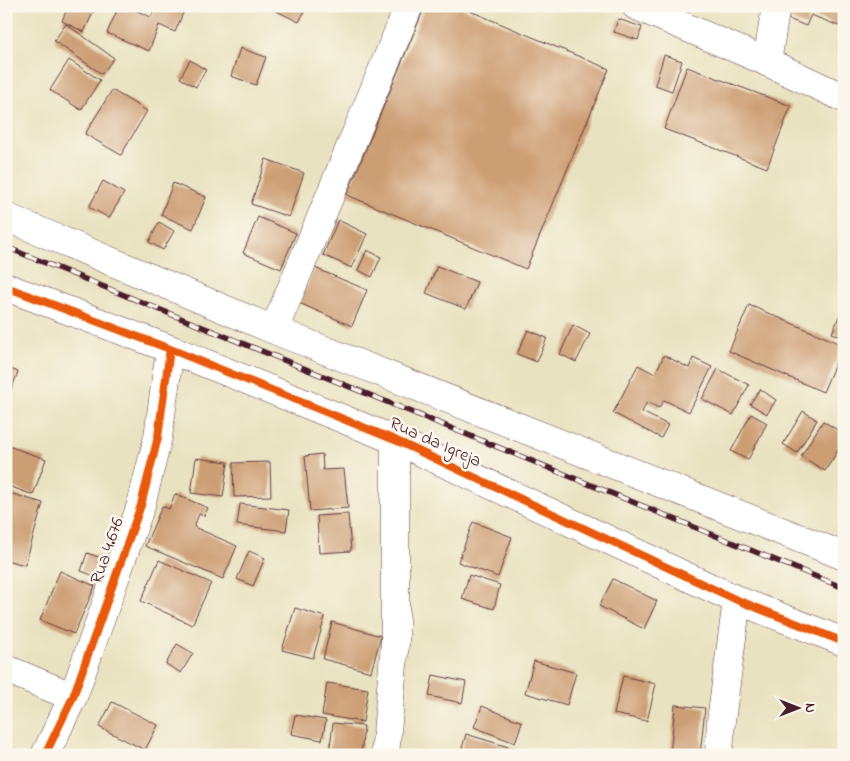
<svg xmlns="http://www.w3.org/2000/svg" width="850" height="761" font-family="'Indie Flower',sans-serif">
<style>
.building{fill:#cc9e73}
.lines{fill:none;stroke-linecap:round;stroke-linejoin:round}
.minor-casing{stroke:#623c41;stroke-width:29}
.tertiary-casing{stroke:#623c41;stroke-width:29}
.minor{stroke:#fff;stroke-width:28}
.tertiary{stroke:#fff;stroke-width:28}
.rail-casing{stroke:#4a1f2b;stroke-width:5.5}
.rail{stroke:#fbf7ec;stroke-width:4;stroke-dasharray:11;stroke-linecap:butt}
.cycleway-casing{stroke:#fbf7ec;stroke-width:11}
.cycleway{stroke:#e8590c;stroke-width:8}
.labels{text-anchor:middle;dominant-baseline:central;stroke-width:5;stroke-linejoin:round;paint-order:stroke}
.street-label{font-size:18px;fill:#4a1f2b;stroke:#fbf7ec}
</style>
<rect width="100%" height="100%" fill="#fbf7ec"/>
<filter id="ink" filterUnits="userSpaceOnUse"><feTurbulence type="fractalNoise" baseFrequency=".02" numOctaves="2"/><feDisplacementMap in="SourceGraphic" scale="10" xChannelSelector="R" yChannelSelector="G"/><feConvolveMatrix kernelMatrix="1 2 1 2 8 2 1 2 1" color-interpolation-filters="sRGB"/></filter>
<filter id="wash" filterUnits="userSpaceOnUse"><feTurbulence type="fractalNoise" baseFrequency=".0096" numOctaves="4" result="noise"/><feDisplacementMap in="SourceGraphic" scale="20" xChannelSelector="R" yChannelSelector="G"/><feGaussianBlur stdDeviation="1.12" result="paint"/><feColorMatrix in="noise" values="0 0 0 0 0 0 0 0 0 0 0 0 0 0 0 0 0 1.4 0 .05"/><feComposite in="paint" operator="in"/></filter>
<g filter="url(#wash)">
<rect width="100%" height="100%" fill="#e9e2c0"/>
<g id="blocks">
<path class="building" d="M68 6H96L84 32 62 21Z
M119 6H126L151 17 156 6H186L175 32 159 25 149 51 107 33Z
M266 6H307L299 22Z
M425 6H458L609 69 526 269 347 195Z
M790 6H844V28L811 15 806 26 786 18Z
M618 19 642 27 638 40 614 32Z
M66 24 114 58 102 74 54 41Z
M240 48 266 57 256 85 231 76Z
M664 55 682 61 672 91 655 85Z
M69 60 100 80 81 110 50 90Z
M190 60 206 70 196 87 180 78Z
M687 67 791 106 767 168 664 129Z
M112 90 147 111 121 155 85 134Z
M266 159 304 173 289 217 251 204Z
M103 181 124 193 109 218 89 207Z
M173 183 206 197 193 229 161 215Z
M258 217 296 233 281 269 243 253Z
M338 220 367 234 352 268 323 255Z
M159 222 174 231 163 250 149 242Z
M367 250 381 257 372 277 358 270Z
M437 266 477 282 466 309 426 293Z
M315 268 367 290 352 326 299 303Z
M749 305 843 345 823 392 729 351Z
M844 305V338L832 333Z
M573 325 590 334 576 362 560 354Z
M528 330 547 338 537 362 517 354Z
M664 355 689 368 693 358 712 367 689 412 664 400 659 408 647 402 642 412 668 425 661 438 613 413 638 365 655 374Z
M6 367 18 372 9 395 6 394Z
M718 369 749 385 733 415 702 399Z
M760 389 776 400 767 414 750 404Z
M803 411 817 420 797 453 783 444Z
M751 414 767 423 748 460 731 451Z
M823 421 844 434V441L825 471 801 456Z
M11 447 46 459 33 495 6 485V462Z
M322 454 323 470 344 469 348 508 310 511 305 456Z
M196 458 228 462 223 497 191 493Z
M270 462 271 496 234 497 233 463Z
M6 492 43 503 25 565 6 560Z
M175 494 208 508 204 516 199 514 194 527 237 546 223 579 145 546 162 506 169 509Z
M240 504 289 510 286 531 237 525Z
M348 514 351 551 319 553 317 516Z
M473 522 512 537 498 577 458 562Z
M249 551 265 558 253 586 237 579Z
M87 553 107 560 100 578 81 571Z
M159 560 211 583 192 625 141 601Z
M60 571 95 586 74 634 40 620Z
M469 575 500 585 494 609 462 599Z
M613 579 657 601 644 629 599 606Z
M295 608 325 617 313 658 282 650Z
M332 622 381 636 371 672 323 659Z
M177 644 193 653 181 673 166 664Z
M534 661 576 673 567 705 525 693Z
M433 675 466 682 462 703 429 696Z
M623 676 656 684 647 721 614 714Z
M327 683 368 689 363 722 322 715Z
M112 702 158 725 145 750 99 727Z
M675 705 705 708 700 755H670Z
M482 706 522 722 515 743 474 727Z
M295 715 326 720 322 740 291 734Z
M333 723 364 726 361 755H329Z
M466 734 528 753V755H460Z"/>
</g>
</g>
<g filter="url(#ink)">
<use href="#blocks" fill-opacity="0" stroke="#623c41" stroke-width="1"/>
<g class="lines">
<g class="minor-casing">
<path id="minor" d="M767 62 776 6
M6 217 274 330 844 556
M6 287 170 349 395 440 737 600 844 642
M274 330 409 6
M6 669 73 697
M45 755 73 697 141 505 158 437 170 349
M385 755 395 643V440
M719 755 721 721 737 600"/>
</g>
<g class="tertiary-casing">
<path id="tertiary" d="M636 6 767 62 844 98"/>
</g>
<use href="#minor" class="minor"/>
<use href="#tertiary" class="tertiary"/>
<g class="rail-casing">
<path id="rail" d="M6 247 844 588"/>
</g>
<use href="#rail" class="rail"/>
<g class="cycleway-casing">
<path id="cycleway" d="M6 287 170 349 395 440 737 600 844 642
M45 755 73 697 141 505 158 437 170 349"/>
</g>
<use href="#cycleway" class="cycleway"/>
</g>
</g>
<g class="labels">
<g class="street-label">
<text transform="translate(435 443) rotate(24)">Rua da Igreja</text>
<text transform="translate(108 551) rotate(-71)">Rua 4.676</text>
</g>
</g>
<rect width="850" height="761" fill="none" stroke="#fbf7ec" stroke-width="25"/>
<g transform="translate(798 708) rotate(90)" stroke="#fbf7ec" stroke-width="4" paint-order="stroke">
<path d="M0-4L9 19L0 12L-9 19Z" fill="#4a1f2b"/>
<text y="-8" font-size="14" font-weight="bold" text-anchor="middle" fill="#4a1f2b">N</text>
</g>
</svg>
